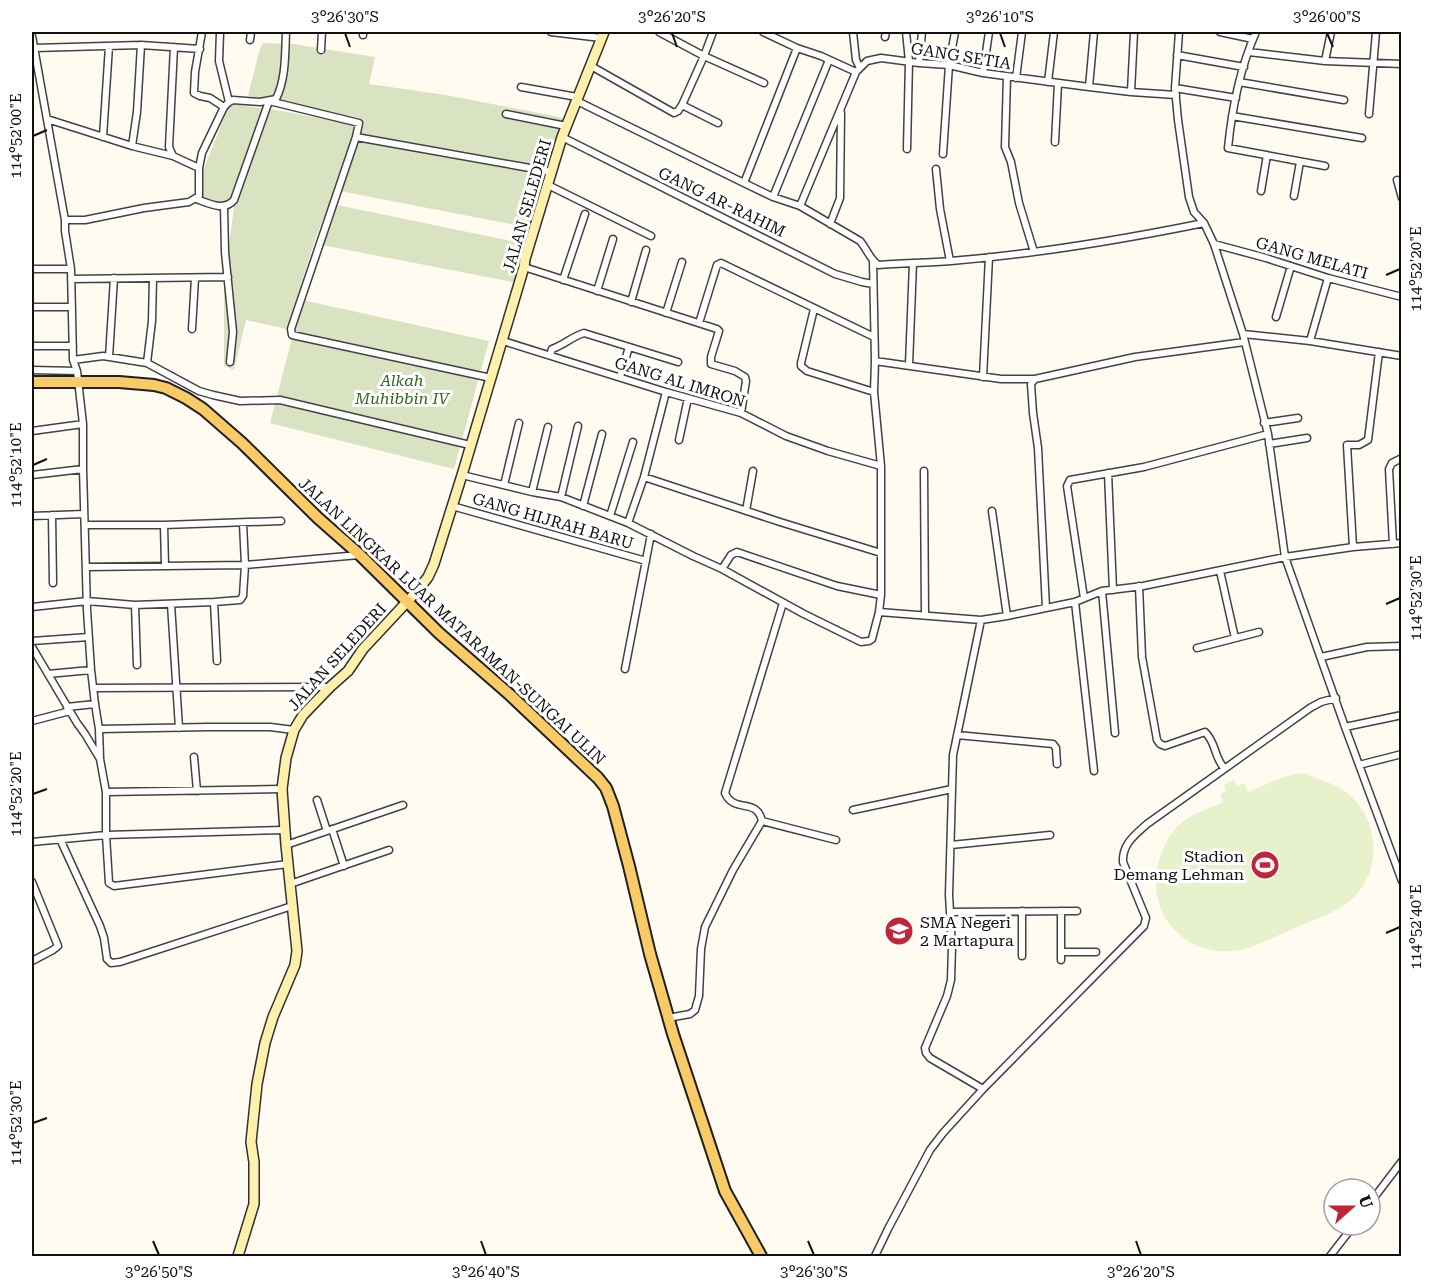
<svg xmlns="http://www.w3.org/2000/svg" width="1433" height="1288" font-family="'Roboto Serif',serif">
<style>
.cemetery{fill:#d9e2c1}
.pitch{fill:#e7f1cc}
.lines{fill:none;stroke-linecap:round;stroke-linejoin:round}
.street-casing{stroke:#424242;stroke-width:9}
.secondary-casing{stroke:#313131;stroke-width:12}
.primary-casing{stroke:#202020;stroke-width:14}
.street{stroke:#fff;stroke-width:6}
.secondary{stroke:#fff0ac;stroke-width:9}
.primary{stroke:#f9cb66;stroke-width:10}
.ticks{fill:none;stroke:#0f0f0f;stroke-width:2}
.labels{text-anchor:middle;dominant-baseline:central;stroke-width:6;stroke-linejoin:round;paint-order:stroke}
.street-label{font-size:16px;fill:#0f0f0f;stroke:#fff}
.park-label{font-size:16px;font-style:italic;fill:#32681e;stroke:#fff}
.poi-label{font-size:16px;fill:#0f0f0f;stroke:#fff;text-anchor:end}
.neatline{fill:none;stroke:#0f0f0f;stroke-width:2}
.ticks-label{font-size:15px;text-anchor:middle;fill:#0f0f0f}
</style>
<rect width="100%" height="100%" fill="#fffbf1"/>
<path class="cemetery" d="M263 43 293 44 375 57 369 84 446 95 564 118 531 228 340 191 350 164 360 118 248 96 259 52Z
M234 104 282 111 356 125 354 139 315 240 287 329 246 320 234 370 224 366V285L234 207 199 198 198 183 229 106Z
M337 205 526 244 513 282 322 245Z
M302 300 489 341 454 469 270 423Z"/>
<path class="pitch" d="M1305 773C1319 780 1334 783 1347 793 1382 821 1383 877 1346 904 1334 913 1318 918 1304 924 1285 932 1265 942 1245 949 1180 964 1136 903 1165 845 1167 841 1169 836 1172 833 1183 816 1206 810 1223 802L1220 794 1226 791 1224 785 1234 780 1237 786 1244 783 1248 792C1267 784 1285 774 1305 773Z"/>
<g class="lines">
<g class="street-casing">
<path id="street" d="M202 32 195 72 194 93 200 96 210 98 224 107
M220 32 219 61 229 102
M286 32C285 54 286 79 276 99L260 102 233 100 229 102 224 107 202 153 199 168V196L189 202 144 208 85 220H65V231L71 269 73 360 77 371 83 424V469L87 610 91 670 95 704 99 729 100 759 106 792V835L109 883 114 886 288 864
M551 32 601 38
M659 32 704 56 764 83
M763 32 797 48 821 56 856 72
M853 32 856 60 859 66 861 67
M906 32 909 61 907 149
M1179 32 1175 88 1178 120 1189 197 1194 212 1204 223 1214 244 1243 334 1268 434 1285 557 1345 727 1402 881
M1220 32 1253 39
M1256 32C1240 68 1232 108 1228 148L1325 166
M363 35V32
M32 36 65 220
M885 37 886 32
M250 40 251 32
M174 47 169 147 173 156 199 168
M34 48 141 45 200 49
M321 50 322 32
M1249 52 1325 61 1402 64
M1177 55 1244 67
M1325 61 1331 32
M919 63 922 32
M591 66 674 113 678 111 682 105 704 56 713 32
M983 73 989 32
M1007 76 1005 147 1011 162 1019 203 1034 252
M1016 78 1022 32
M1048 82 1054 32
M1239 82 1344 100
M521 87 577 97
M1089 87 1094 32
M1175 88 1236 98
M1131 92 1134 32
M577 101 744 183 773 197 800 206 860 241C867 249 869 258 878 265 902 263 926 263 951 261 1036 254 1120 240 1204 223
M682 105 718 123
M506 114 566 126
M1369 114 1376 32
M1232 116 1362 138
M47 119 132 146 173 156
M103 137 109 46
M356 137 552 172
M562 137 835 274 862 282 873 284
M1055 142 1058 83
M132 146 137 112 141 45
M943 154 949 65 955 32
M936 169 940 209 950 261
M1397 180 1402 198
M744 183 797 48
M548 185 651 236
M1261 191 1267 155
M1294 196 1300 162
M773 197 829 60
M196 199C208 203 224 212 234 200L269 101 359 123 356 137 291 329 292 335 491 378
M224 206 225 252 233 332 230 362
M800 206 856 72 867 61 881 58 919 63 949 65 983 73 1089 87 1131 92 1176 95
M830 224 840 198 841 113
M1214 244 1266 258 1328 278 1402 297
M524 267 717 329 719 331 711 357V364L735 371 745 377 746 381 741 413
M32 269H71
M71 279 228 277
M563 280 585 214
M597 291 613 239
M631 302 646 250
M32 307H72
M814 309 801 363V366L807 371 874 392
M666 313 682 262
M1276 317 1291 266
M699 323 717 265 721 263 874 337
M192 329 195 278
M1243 334 1310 341 1402 356
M503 341 666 392 741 413 786 436 828 451 881 466
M1310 341 1328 278
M32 346H73
M550 355 552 349C564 345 573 336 584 333L678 362
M109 357 114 278
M73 360 103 356 147 363 199 391 213 395 240 401 280 400 470 445
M875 361 1001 379H1035L1031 384 1033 413 1038 448 1046 608
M147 363 152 321 153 278
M909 365 913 263
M32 370 77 371
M620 377 629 347
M983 377 989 257
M1035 379 1135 357 1244 342
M1264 423 1298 418
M32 431 83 424
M679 440 688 398
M1269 444 1307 438
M924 471 925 615
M1108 473 1113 590
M32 475 83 469
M462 475 532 492 561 497 628 523 693 556 722 569 804 614 861 642 869 641 872 639 879 612 881 595V466L874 392 875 361 873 261
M644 477 780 522 881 553
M504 485 519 423
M532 492 548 427
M561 497 578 426
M452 506 646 561
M583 506 602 434
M746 511 753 471
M992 511 1007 616
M52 515 53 583
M32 516 84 514
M610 516 633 442
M628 523 644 477 666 392
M85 525H164L281 521
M164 525 165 566
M1393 544 1389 469 1392 463 1402 458
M1353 547 1347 445H1359L1368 440 1379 352
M86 567 245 565 359 555
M722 569 731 555 737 552 837 586 881 595
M1220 571 1235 638
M1139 586 1142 657 1157 740 1160 744 1165 746 1205 732C1217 744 1213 755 1224 768
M1102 591 1115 733
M1084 598 1067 486 1070 480 1144 467 1268 434
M214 602 217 661
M1075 602 1094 771
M783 603 725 793C734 814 757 797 762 821L836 840
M171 604 179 728
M135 605 137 665
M32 607 87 601 135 605 214 602 240 600 243 596 245 565 243 523
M879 612 981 620 1007 616 1075 602 1102 591 1143 586 1285 557 1353 547 1402 543
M981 620 953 755 949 895 952 947 951 980 947 996 925 1048 926 1053 930 1058 983 1089
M32 641 89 637
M32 647 77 723 85 734 100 759
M1197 648 1259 632
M1321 657 1367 647 1402 646
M625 669 651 534
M48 674 91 670
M93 688 330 687
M67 707 95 704
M32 721 70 711
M1345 727 1402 715
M99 729 209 727H270L294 730
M957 735 1053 744 1056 748 1057 764
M194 757 197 791
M1359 765 1402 754
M106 792 282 789
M317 800 327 831
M853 810 952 789
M332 829 344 866
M60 839 100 926 104 938 107 959 111 963 120 962 292 906
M32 842 106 835 284 830
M286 845 403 805
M951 845 1050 835
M32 882 58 946 53 950 32 961
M290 884 389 850
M1022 911V956
M1061 911V960
M950 912 1077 911
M1061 952H1096
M668 1018 690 1014 695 1010 699 996 701 949 705 927 733 870 762 821
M1370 1203 1402 1161
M875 1256 888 1229 930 1150 943 1133 983 1089 1144 926 1146 918 1123 862C1122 844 1135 835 1147 824L1310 708 1321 702 1336 698
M1330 1256 1354 1225"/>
</g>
<g class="secondary-casing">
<path id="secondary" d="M238 1256 254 1204V1162L251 1142 257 1084 265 1043 273 1017 295 965 297 951 286 845 282 789 286 758 294 730 303 715 330 687 348 671 363 649 418 590 428 577 434 564 462 475 524 267 525 259 562 137 604 32"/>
</g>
<g class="primary-casing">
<path id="primary" d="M32 382H119L154 385 166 388 186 398 203 409 242 443 318 518 360 555 439 633 509 694 598 778 606 788 613 806 629 866 650 954 673 1034 725 1191 761 1256"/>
</g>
<use href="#street" class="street"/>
<use href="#secondary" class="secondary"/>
<use href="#primary" class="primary"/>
</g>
<path class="ticks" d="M345 33 350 47M672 33 677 47M1000 33 1005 47M1327 33 1333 47M33 136 47 130M1386 275 1400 269M33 465 47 459M1386 604 1400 598M33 794 47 789M1386 933 1400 927M33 1123 47 1118M153 1241 159 1255M481 1241 486 1255M808 1241 814 1255M1136 1241 1141 1255"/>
<defs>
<g id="stadium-disc" transform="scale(1.5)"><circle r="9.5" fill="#c12537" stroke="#fff"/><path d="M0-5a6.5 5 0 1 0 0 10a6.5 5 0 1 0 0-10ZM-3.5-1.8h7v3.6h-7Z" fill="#fff"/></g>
<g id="school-disc" transform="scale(1.5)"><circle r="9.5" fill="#c12537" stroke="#fff"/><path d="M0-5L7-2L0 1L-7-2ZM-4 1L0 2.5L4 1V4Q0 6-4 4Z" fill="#fff"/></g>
</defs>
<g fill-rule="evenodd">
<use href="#stadium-disc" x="1265" y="865"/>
<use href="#school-disc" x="899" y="931"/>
</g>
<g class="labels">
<g class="street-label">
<text transform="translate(961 56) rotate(9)">GANG SETIA</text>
<text transform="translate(722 202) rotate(26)">GANG AR-RAHIM</text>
<text transform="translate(527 206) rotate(-74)">JALAN SELEDERI</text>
<text transform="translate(1312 258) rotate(16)">GANG MELATI</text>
<text transform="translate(680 382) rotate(17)">GANG AL IMRON</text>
<text transform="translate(553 521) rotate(16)">GANG HIJRAH BARU</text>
<text transform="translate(452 621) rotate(43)">JALAN LINGKAR LUAR MATARAMAN-SUNGAI ULIN</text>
<text transform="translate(337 657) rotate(-48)">JALAN SELEDERI</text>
</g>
<g class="park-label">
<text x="402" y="380">Alkah<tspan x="402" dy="18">Muhibbin IV</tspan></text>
</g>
<g class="poi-label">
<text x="1244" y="856">Stadion<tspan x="1244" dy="18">Demang Lehman</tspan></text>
<text x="920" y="922" text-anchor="start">SMA Negeri<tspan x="920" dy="18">2 Martapura</tspan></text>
</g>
</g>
<rect width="1433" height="1288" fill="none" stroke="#ffffff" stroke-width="66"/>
<g transform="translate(1352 1207) rotate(69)"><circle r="28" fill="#ffffff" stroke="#9f9f9f" stroke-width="1.5"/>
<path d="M0-4.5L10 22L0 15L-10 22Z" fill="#c12537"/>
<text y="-9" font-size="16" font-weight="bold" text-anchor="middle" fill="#0f0f0f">U</text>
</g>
<rect x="33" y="33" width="1367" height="1222" class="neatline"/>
<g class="ticks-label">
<text x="345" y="22">3°26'30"S</text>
<text x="672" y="22">3°26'20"S</text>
<text x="1000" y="22">3°26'10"S</text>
<text x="1327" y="22">3°26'00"S</text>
<text transform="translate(16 136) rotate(-90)" y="5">114°52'00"E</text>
<text transform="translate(1416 269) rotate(-90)" y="5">114°52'20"E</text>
<text transform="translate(16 465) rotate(-90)" y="5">114°52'10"E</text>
<text transform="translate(1416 598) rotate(-90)" y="5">114°52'30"E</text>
<text transform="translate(16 794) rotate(-90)" y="5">114°52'20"E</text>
<text transform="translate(1416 927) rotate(-90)" y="5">114°52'40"E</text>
<text transform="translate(16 1123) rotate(-90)" y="5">114°52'30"E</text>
<text x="159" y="1277">3°26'50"S</text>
<text x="486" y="1277">3°26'40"S</text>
<text x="814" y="1277">3°26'30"S</text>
<text x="1141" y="1277">3°26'20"S</text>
</g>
</svg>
